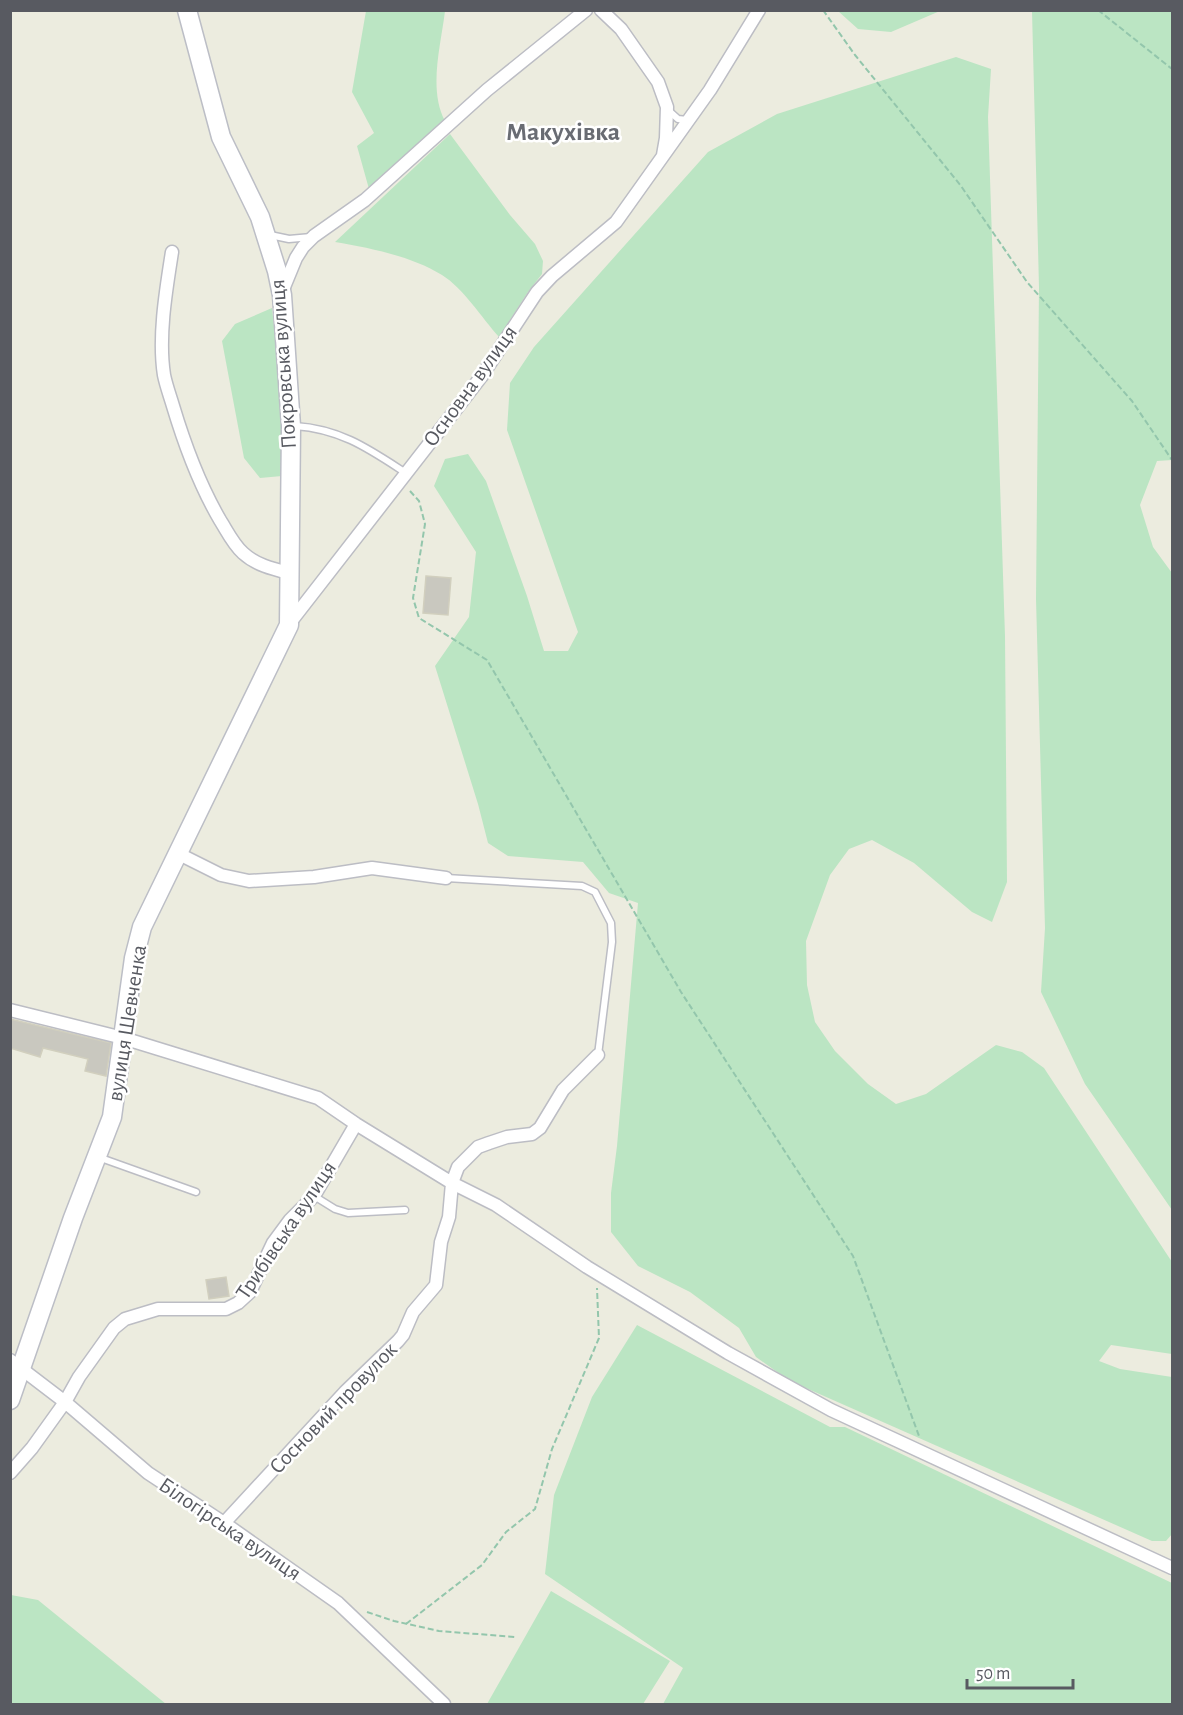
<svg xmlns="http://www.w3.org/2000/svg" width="1183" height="1715" font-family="'Alegreya Sans',sans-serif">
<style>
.green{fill:#bbe5c3}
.building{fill:#c9c8bf;stroke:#d1cfbe;stroke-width:1.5}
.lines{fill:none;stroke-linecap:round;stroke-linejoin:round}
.lane-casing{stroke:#bcbdc4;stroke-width:9}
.street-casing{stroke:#bcbdc4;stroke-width:15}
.secondary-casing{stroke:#bcbec6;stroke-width:21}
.path{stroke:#93c6ac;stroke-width:2;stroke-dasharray:6 3;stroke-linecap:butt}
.lane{stroke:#fff;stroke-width:6}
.street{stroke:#fff;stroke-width:12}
.secondary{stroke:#fff;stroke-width:18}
.labels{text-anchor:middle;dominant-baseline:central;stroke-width:5;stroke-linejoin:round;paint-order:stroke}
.street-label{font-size:22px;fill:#585a61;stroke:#fff}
.quarter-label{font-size:26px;font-weight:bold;fill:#696c73;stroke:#fff}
</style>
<rect width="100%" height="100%" fill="#ececdf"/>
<path class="green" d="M366 11H445C441 45 428 89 445 121L369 189 357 146 374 133 352 92Z
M838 11H940L891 32 858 29Z
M1032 11H1172V460L1157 461 1140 505 1153 547 1172 573V1210L1085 1084 1041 992 1045 928 1036 599 1039 287Z
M956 57 991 69 988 117 1005 636 1007 882 992 922 972 912 914 863 872 840 849 849 830 875 806 941 807 985 815 1022 835 1051 868 1084 896 1104 926 1094 996 1045 1022 1052 1044 1068 1172 1262V1354L1111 1345 1099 1361 1120 1369 1172 1377V1534L1166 1541H1152L790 1381 756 1357 739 1328 690 1292 638 1266 611 1232V1193L617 1146 638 903 609 893 583 862 508 856 488 843 478 804 435 666 469 617 476 552 434 486 445 459 468 454 486 481 527 596 544 651H568L578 632 507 430 510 383 534 347 708 152 777 114Z
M450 134 510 215 535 244 543 261 542 274 528 292 499 337C482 318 463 288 442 275 411 256 370 248 335 242Z
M272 308 281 389 282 476 260 478 244 458 222 341 235 324Z
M637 1325 830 1427H845L1172 1583V1704H933L928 1703 926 1704H663L683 1668 545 1574 554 1495 592 1397Z
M551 1591 670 1661 643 1704H487Z
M11 1595 38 1600 166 1704H11Z"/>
<path class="building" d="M426 576 451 578 448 615 423 613Z
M10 1019 111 1043 106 1076 85 1071 88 1059 43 1048 40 1057 10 1048Z
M226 1277 229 1296 209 1299 206 1280Z"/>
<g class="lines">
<g class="lane-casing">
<path id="lane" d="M668 110 678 119 687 120
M270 235 289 239 311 237
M295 426C341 429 369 449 406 473
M446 878 582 886 595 892 611 923 612 942 598 1055
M98 1157 196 1192
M314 1196 335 1209 348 1213 405 1210"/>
</g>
<g class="street-casing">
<path id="street" d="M601 10 621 29 658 82 667 107 666 138 663 155
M172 252C166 290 158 337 164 375 166 385 170 396 173 406 185 446 199 484 220 520 227 531 233 544 243 553 256 565 273 569 289 573
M282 292 296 258 303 247 314 236 365 200 487 90 586 10
M289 624 481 377 537 292 552 276 616 222 710 90 759 10
M177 853 221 875 249 881 314 877 372 868 446 878
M10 1010 123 1038 318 1098 356 1124 452 1183 496 1205 587 1267 728 1353 831 1410 1172 1568
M10 1360 65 1402 148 1473 224 1523 338 1603 444 1704
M10 1473 32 1448 65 1402 79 1377 114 1328 125 1319 158 1309H226L238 1303 250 1292 273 1243 290 1220 314 1196 356 1124
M224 1523 345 1392 398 1341 403 1335 413 1312 436 1285 441 1242 449 1217 452 1183 458 1167 478 1147 489 1143 507 1137 532 1134 540 1128 563 1090 598 1055"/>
</g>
<g class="secondary-casing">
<path id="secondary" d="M10 1400 73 1218 112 1117 134 958 142 927 289 625 291 426 282 295 277 271 260 217 221 137 187 10"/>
</g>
<path class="path" d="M823 10 855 55 961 186 1027 282 1132 401 1172 460
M1098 10 1172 69
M410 491 419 501 425 524 413 598 419 618 487 660 681 992 853 1256 919 1436
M367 1612 394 1621 439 1631 515 1637
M406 1624 482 1565 506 1532 535 1509 552 1449 599 1338 597 1288"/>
<use href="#lane" class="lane"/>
<use href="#street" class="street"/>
<use href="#secondary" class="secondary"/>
</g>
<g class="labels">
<g class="street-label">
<text transform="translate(283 364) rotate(-94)">Покровська вулиця</text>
<text transform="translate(470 386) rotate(-54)">Основна вулиця</text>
<text transform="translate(127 1023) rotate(-81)">вулиця Шевченка</text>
<text transform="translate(286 1230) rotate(-56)">Трибівська вулиця</text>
<text transform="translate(333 1408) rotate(-46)">Сосновий провулок</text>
<text transform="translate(230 1529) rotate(34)">Білогірська вулиця</text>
</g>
<g class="quarter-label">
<text x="563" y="132">Макухівка</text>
</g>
</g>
<rect width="1183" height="1715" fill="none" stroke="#585a61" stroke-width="24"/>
<path d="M967 1679v9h106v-9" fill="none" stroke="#585a61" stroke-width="3"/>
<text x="976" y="1679" font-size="18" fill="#585a61" stroke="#ffffff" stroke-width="4.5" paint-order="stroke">50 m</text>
</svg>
